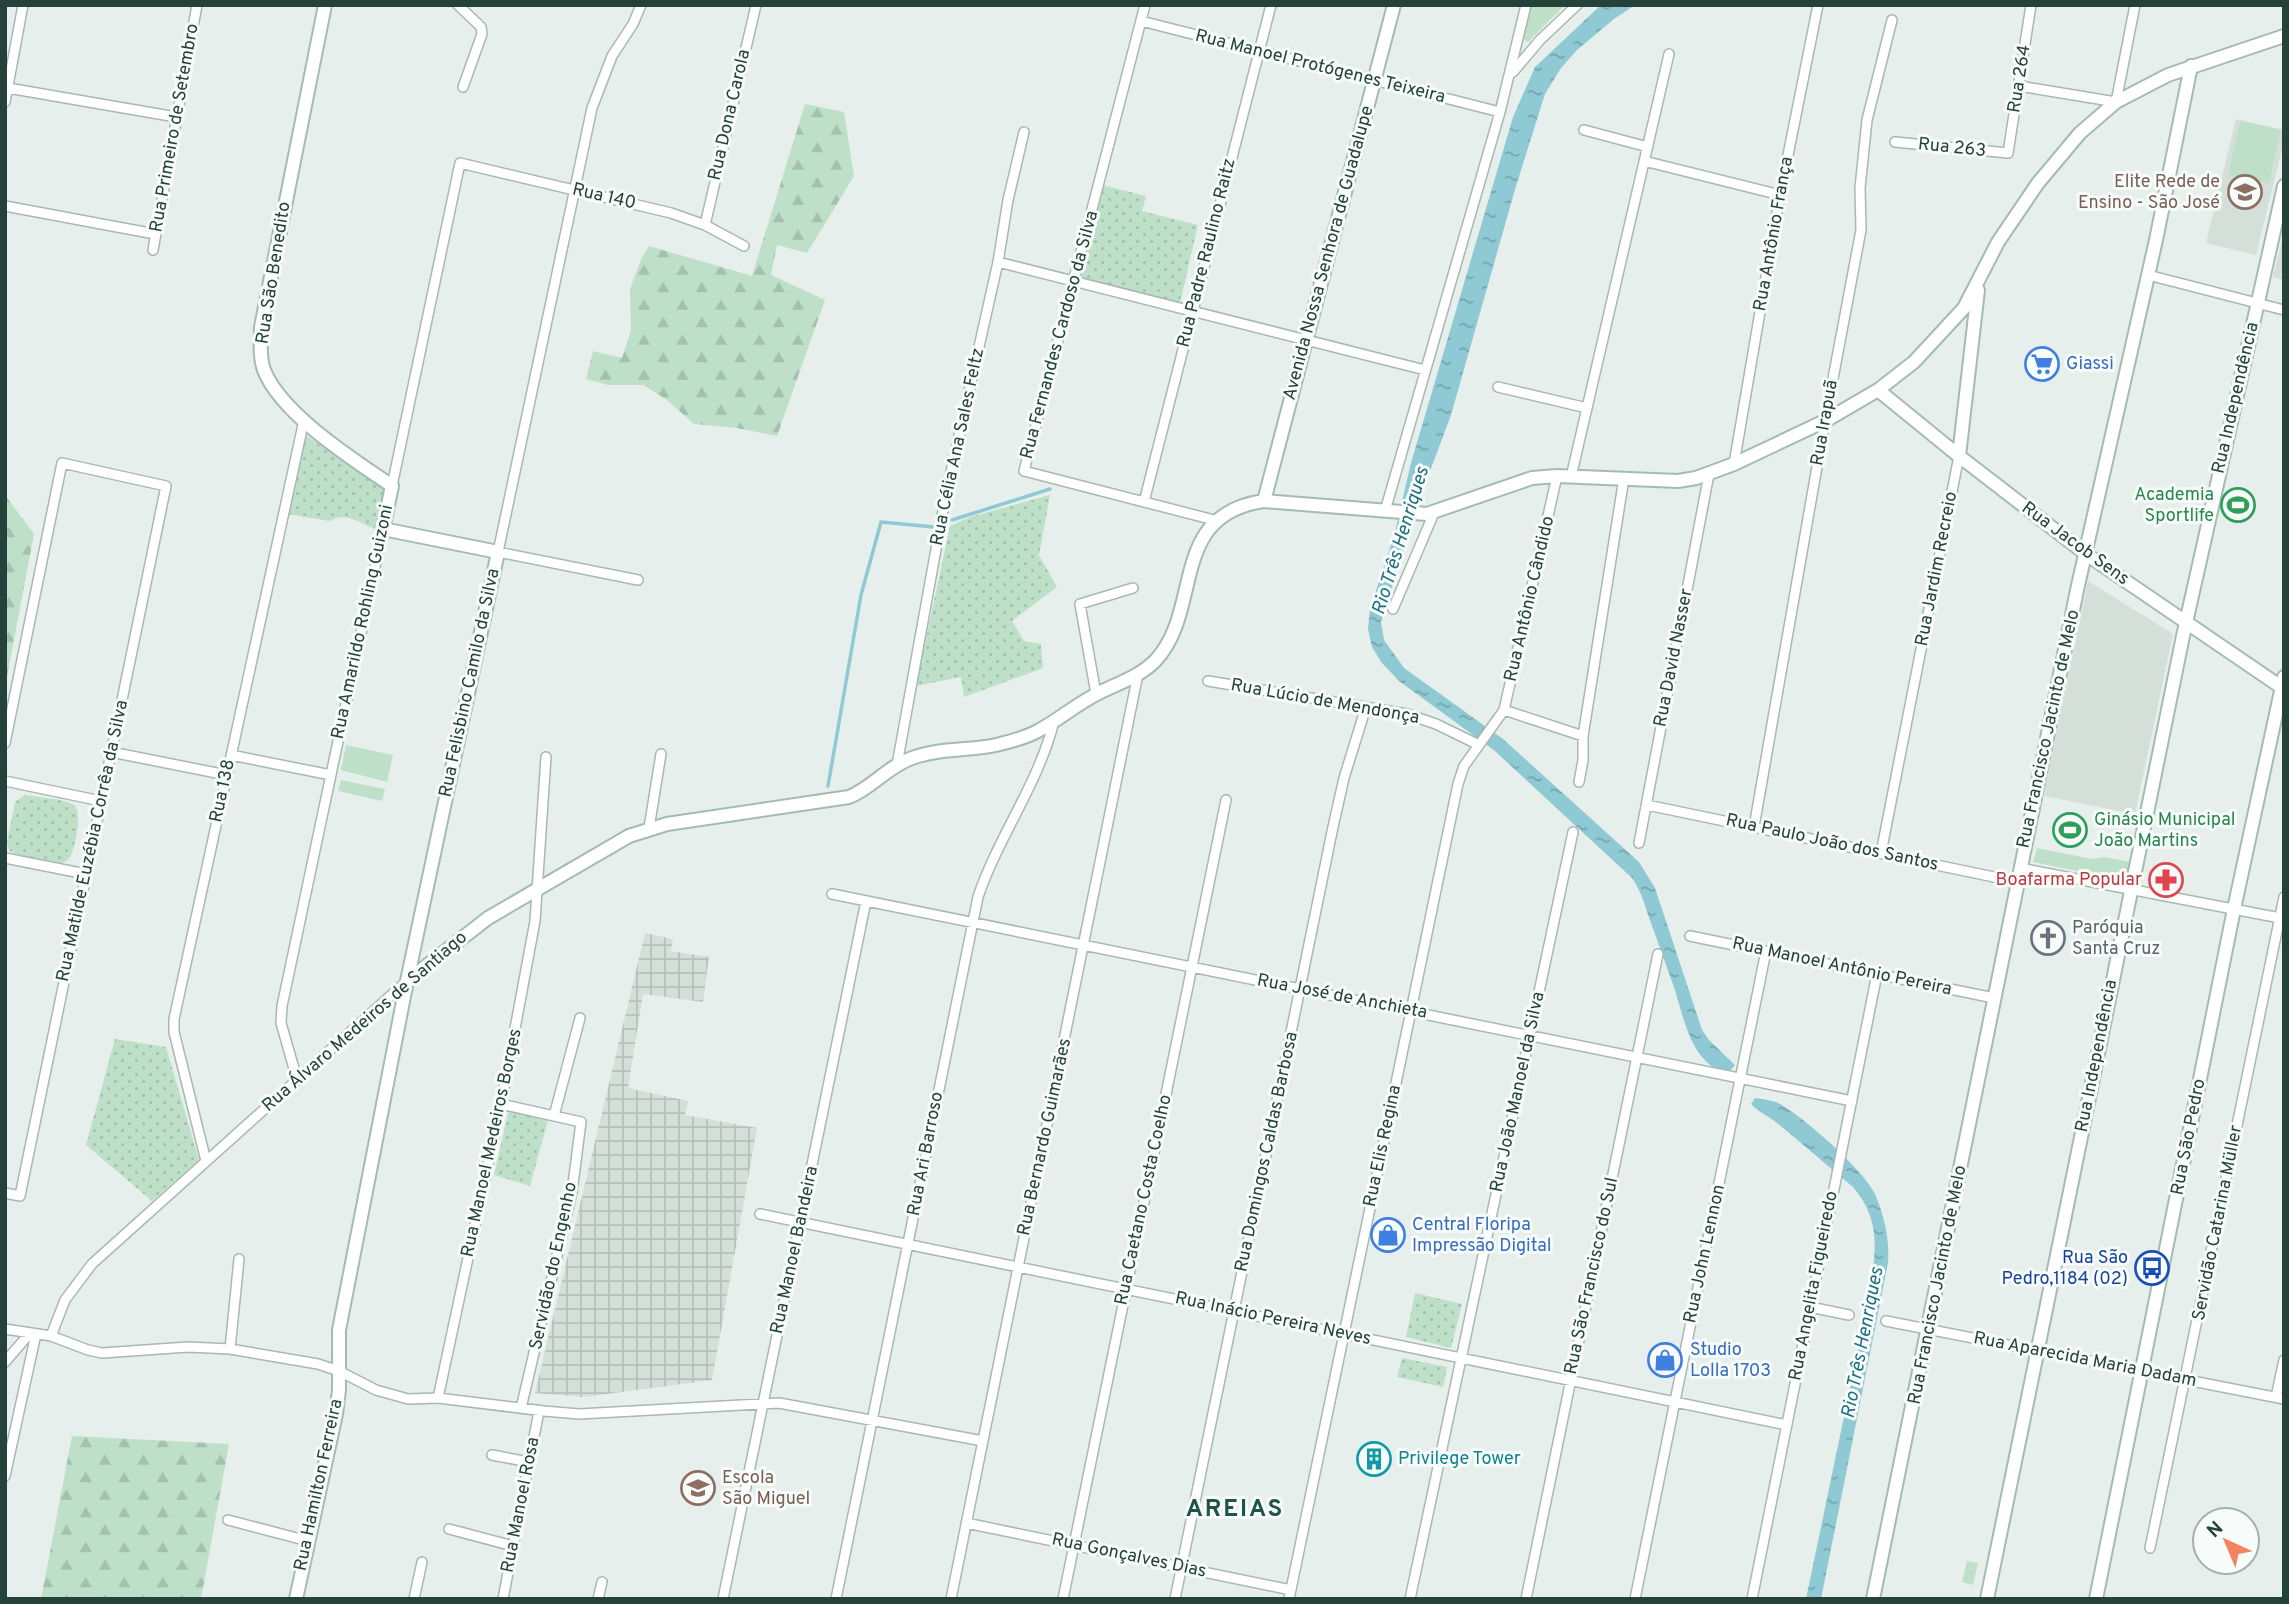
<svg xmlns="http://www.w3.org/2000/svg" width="2289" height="1604" font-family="Overpass,sans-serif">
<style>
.built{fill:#d4dfda}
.industrial{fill:url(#industrial-grid)}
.grass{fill:url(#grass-dots)}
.forest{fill:url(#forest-firs)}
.park{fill:#bfe0c8}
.water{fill:url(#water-ripples)}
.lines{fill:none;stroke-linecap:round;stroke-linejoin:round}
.stream{stroke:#8ec9d4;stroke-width:3.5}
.street-casing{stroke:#a8b8b2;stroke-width:12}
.secondary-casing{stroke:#a4bbb3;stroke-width:16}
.street{stroke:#fff;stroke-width:9}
.secondary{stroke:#fff;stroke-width:12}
.labels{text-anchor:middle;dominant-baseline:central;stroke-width:6;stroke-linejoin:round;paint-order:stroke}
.street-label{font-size:18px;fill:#24423a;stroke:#f7fbf9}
.education-label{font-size:18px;fill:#785e54;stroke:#f7fbf9;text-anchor:end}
.shop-label{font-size:18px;fill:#366cbe;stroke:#f7fbf9;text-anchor:start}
.leisure-label{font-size:18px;fill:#27864d;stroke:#f7fbf9;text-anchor:end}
.health-label{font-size:18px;fill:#be3a42;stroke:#f7fbf9;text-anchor:end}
.worship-label{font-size:18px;fill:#5b616d;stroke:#f7fbf9;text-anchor:start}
.transit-label{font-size:18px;fill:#164399;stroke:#f7fbf9;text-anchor:end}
.culture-label{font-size:18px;fill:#0d838f;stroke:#f7fbf9;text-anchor:start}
.water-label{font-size:19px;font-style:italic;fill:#1c6f80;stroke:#f7fbf9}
.district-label{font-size:24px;font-weight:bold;letter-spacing:2px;fill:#1f5548;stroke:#f7fbf9}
</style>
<defs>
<pattern id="industrial-grid" width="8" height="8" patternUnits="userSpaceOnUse" patternTransform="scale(1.75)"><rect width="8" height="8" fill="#d4dfda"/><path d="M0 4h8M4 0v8" fill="none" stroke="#b6c1bc"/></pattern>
<pattern id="grass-dots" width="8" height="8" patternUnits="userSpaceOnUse" patternTransform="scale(1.75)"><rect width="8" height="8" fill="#bfe0c8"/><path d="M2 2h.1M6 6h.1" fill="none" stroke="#a4c1ad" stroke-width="1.8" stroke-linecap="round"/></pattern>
<pattern id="forest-firs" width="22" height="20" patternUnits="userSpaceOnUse" patternTransform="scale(1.75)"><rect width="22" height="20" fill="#bfe0c8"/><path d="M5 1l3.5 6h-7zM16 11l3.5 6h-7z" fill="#a4c1ad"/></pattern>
<pattern id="water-ripples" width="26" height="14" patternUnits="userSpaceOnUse" patternTransform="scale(1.75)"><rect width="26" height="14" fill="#8ec9d4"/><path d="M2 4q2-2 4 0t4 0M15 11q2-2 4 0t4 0" fill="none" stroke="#74a5ad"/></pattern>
</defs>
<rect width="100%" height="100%" fill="#e6efeb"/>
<path class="built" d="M2236 119 2284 130V141L2256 255 2206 243Z
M2283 236H2284V280L2273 277Z
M2088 581 2173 634 2135 814 2044 796Z"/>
<path class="industrial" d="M645 933 673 939 671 951 709 957 703 1002 643 994 628 1088 688 1101 685 1115 757 1128 712 1380 584 1397 535 1393Z"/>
<path class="grass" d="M1102 185 1146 196 1142 211 1198 225 1180 303 1080 278Z
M304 434 384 489 375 529C361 523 344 511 330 521L287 514Z
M1050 495 1039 555 1057 587 1012 621 1024 641 1041 644 1043 668 964 697 961 677 916 686 950 526 970 517Z
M25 795C37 797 65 799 74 805 83 811 75 849 70 857 67 861 65 862 61 863L16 855 9 850 7 842 15 802Z
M115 1039 166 1047 199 1160 152 1201 86 1145Z
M509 1109 548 1120 530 1186 494 1175Z
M1415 1293 1462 1304 1451 1348 1406 1337Z
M1402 1358 1447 1367 1443 1387 1397 1377Z"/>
<path class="forest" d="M805 104 844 112 854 176 807 253 777 245 771 275 825 300 777 436 737 428 694 424 667 400 643 385H608L586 379 593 351 622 358 631 330 630 289 642 257 649 246 752 276Z
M5 495 34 534 5 687Z
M72 1436 229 1444 201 1599H41Z"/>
<path class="park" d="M1531 5H1565L1528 42 1524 40V36Z
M2240 121 2281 130 2269 183 2228 175Z
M346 745 393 755 387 782 341 770Z
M341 780 385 789 382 801 338 791Z
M2037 848 2092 859 2104 857 2130 862 2126 881 2033 862Z
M1967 1561 1978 1563 1973 1585 1962 1582Z"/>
<path class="water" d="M1601 5H1635L1614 19 1577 50 1561 68 1545 94 1516 186 1451 415 1421 495 1381 622 1384 640 1404 668 1503 739 1639 862 1655 888 1702 1030 1709 1040 1735 1065 1728 1073C1692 1066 1684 1019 1675 990 1667 968 1659 945 1651 923 1645 907 1642 892 1632 878L1495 751 1399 681 1382 663 1372 647 1368 629 1370 609 1394 536 1411 463 1513 117 1535 67Z
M1755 1098C1762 1099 1770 1100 1776 1102 1800 1113 1865 1171 1875 1194 1884 1215 1890 1240 1888 1263L1821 1599H1806L1869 1297C1875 1255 1883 1222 1853 1187 1827 1166 1803 1144 1777 1123 1769 1116 1758 1112 1751 1104Z"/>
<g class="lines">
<path class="stream" d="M952 520 1050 489
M828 786 861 595 881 522 934 527"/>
<g class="street-casing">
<path id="street" d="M458 5 481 27 482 34 463 87
M1145 5 1024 471 1218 521
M1141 21 1500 112
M1513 72 1540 40 1577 5
M2019 86 2116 102 2135 5
M8 88 176 117
M5 102 23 5
M1584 130 1648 147
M1895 142 2008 153 2031 5
M1644 161 1780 195
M5 206 155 234
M705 225 756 5
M153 250 197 5
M998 262 1425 370
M2148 275 2284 310
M1498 387 1587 408
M1734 464 1780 195 1818 5
M1571 477 1669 54
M392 486 460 163 671 213 705 225 744 246
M1144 502 1271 5
M1385 511 1500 112 1526 5
M638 580 498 552 592 108 612 56 633 24 641 5
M1393 609 1434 513
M1208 681 1407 714 1436 724 1479 745
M1096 694 1080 604 1133 588
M1504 710 1583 736
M5 743 62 463 166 486 20 1196 5 1193
M111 752 227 775
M231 755 331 775
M897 765 946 494 998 262 1008 200 1024 132
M5 781 101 801
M1579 782 1583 760V736L1624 478
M1647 805 2018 882
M1754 827 1825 421 1861 230 1860 188 1867 120 1892 20
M649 828 661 754
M1639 843 1709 474
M1881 853 1959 456
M5 858 86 874
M2020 868 2280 918
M832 894 1852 1101
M1690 936 1994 998
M297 1079 281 1023 282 1006 383 529
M501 1104 581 1122 572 1192 521 1408
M554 1116 580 1018
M206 1161 174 1032V1019L304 420
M760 1214 1787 1425
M1810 1307 1849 1315
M1886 1321 2284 1399
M5 1329 51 1336 88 1350 102 1353 188 1347 230 1349 318 1364 339 1371 376 1390 408 1399 438 1398 544 1411 579 1414 779 1403 983 1441
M51 1336 65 1300 92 1264 407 981
M230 1349 239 1259
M5 1362 30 1333
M2276 1397 2284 1360
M438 1398 501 1104 535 921 546 757
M492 1455 529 1462
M5 1476 36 1334
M228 1520 308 1541
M966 1523 1291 1590
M449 1529 513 1546
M2150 1548 2284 897
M414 1599 422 1562
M503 1599 539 1411
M598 1599 602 1582
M723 1599 866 901
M836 1599 978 897C998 837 1039 783 1054 721
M951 1599 1138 674
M1063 1599 1226 800
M1175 1599 1333 827 1344 778 1366 707
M1289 1599 1458 784 1464 766 1504 710 1557 476
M1410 1599 1573 832
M1526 1599 1658 954
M1635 1599 1766 951
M1752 1599 1877 974"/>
</g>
<g class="secondary-casing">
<path id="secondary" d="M1878 390 1959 456 2086 554 2284 689
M1959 456 1978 290
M1264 501 1394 5
M407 981 488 918 629 836 667 824 849 797C872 788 888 766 912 758 939 748 968 751 996 745 1009 742 1024 738 1036 732 1057 721 1074 706 1095 695 1115 684 1138 678 1155 661 1204 609 1167 515 1264 501L1427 514 1532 478 1557 476 1678 481 1696 478 1734 464 1825 421 1878 390 1914 362 1964 308 1998 242 2038 183 2080 133 2116 102 2168 75 2284 36
M296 1599 336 1414 339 1390V1330L407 981 498 552 383 529 392 486C354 460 281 414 264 370 259 357 261 342 261 327L325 5
M1873 1599 2077 590 2156 240 2191 66
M1987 1599 2183 636 2284 186
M2096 1599 2234 909 2284 677"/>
</g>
<use href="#street" class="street"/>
<use href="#secondary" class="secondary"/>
</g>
<defs>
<g id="school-ring" transform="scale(1.75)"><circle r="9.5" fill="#f7fbf9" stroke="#8d6e63" stroke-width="1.5"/><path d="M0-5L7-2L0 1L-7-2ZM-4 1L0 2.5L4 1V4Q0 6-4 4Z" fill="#8d6e63"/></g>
<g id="supermarket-ring" transform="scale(1.75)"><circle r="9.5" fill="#f7fbf9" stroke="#3f7fe0" stroke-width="1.5"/><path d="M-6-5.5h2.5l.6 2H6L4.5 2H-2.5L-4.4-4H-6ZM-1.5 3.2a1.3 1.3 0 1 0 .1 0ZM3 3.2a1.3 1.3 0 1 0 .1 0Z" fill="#3f7fe0"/></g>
<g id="stadium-ring" transform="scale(1.75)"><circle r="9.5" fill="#f7fbf9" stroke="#2e9e5b" stroke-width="1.5"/><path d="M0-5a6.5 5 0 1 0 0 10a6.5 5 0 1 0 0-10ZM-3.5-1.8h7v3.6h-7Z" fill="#2e9e5b"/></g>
<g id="pharmacy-ring" transform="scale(1.75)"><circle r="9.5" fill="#f7fbf9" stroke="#e0444e" stroke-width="1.5"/><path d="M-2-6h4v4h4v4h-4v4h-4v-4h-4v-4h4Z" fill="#e0444e"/></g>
<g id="church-ring" transform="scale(1.75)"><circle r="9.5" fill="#f7fbf9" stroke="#6b7280" stroke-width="1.5"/><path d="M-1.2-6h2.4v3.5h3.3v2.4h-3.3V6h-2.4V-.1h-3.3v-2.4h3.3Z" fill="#6b7280"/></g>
<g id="shop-ring" transform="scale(1.75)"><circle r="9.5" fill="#f7fbf9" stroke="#3f7fe0" stroke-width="1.5"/><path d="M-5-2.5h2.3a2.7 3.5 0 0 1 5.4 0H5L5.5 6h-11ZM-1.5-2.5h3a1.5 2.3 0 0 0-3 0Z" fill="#3f7fe0"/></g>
<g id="bus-ring" transform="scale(1.75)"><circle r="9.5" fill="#f7fbf9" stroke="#1a4fb4" stroke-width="1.5"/><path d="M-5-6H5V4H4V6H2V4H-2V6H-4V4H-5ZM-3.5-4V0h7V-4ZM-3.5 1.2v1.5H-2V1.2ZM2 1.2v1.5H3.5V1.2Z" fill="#1a4fb4"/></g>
<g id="building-ring" transform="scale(1.75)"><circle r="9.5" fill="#f7fbf9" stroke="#0f9aa8" stroke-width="1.5"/><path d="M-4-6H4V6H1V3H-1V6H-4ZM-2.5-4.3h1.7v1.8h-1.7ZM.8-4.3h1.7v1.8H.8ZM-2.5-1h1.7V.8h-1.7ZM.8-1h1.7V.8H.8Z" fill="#0f9aa8"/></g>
</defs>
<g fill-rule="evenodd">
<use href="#school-ring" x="2245" y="192"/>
<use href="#supermarket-ring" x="2042" y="364"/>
<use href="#stadium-ring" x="2238" y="505"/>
<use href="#stadium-ring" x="2070" y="830"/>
<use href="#pharmacy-ring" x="2166" y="880"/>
<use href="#church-ring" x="2048" y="938"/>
<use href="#shop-ring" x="1388" y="1235"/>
<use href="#bus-ring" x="2152" y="1268"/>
<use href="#shop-ring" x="1665" y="1360"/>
<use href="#building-ring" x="1374" y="1459"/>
<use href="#school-ring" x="698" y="1488"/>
</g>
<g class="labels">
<g class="street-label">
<text transform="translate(1320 67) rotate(14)">Rua Manoel Protógenes Teixeira</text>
<text transform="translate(2020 79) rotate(-81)">Rua 264</text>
<text transform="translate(730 115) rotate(-77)">Rua Dona Carola</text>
<text transform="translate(175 128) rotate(-80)">Rua Primeiro de Setembro</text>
<text transform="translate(1952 148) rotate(6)">Rua 263</text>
<text transform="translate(604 197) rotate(13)">Rua 140</text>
<text transform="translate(1774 234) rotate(-80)">Rua Antônio França</text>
<text transform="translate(1207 253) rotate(-76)">Rua Padre Raulino Raitz</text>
<text transform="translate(1329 253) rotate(-75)">Avenida Nossa Senhora de Guadalupe</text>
<text transform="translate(274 273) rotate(-81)">Rua São Benedito</text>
<text transform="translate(1060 335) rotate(-75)">Rua Fernandes Cardoso da Silva</text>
<text transform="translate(2236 398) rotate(-77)">Rua Independência</text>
<text transform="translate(1825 423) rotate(-80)">Rua Irapuã</text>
<text transform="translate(958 447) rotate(-78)">Rua Célia Ana Sales Feltz</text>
<text transform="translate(2075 544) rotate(36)">Rua Jacob Sens</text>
<text transform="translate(1937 569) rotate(-79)">Rua Jardim Recreio</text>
<text transform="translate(1530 599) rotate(-77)">Rua Antônio Cândido</text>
<text transform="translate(363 622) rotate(-78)">Rua Amarildo Rohling Guizoni</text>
<text transform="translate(1674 658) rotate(-79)">Rua David Nasser</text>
<text transform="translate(470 683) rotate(-78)">Rua Felisbino Camilo da Silva</text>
<text transform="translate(1325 702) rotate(10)">Rua Lúcio de Mendonça</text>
<text transform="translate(2049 729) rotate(-78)">Rua Francisco Jacinto de Melo</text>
<text transform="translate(223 791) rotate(-78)">Rua 138</text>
<text transform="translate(93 841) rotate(-78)">Rua Matilde Euzébia Corrêa da Silva</text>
<text transform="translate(1832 843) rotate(12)">Rua Paulo João dos Santos</text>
<text transform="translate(1842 967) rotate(12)">Rua Manoel Antônio Pereira</text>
<text transform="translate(1342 997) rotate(11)">Rua José de Anchieta</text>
<text transform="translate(365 1022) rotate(-41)">Rua Álvaro Medeiros de Santiago</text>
<text transform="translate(2097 1056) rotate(-79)">Rua Independência</text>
<text transform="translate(1518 1092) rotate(-78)">Rua João Manoel da Silva</text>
<text transform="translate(1045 1137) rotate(-78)">Rua Bernardo Guimarães</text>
<text transform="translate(2189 1137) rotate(-79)">Rua São Pedro</text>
<text transform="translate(492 1143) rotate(-78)">Rua Manoel Medeiros Borges</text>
<text transform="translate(1383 1146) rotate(-78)">Rua Elis Regina</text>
<text transform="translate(1267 1152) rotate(-78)">Rua Domingos Caldas Barbosa</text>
<text transform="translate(926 1154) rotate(-79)">Rua Ari Barroso</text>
<text transform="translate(1144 1200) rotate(-78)">Rua Caetano Costa Coelho</text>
<text transform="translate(2218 1223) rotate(-79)">Servidão Catarina Müller</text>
<text transform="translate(795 1250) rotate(-78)">Rua Manoel Bandeira</text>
<text transform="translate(1705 1254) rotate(-78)">Rua John Lennon</text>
<text transform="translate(554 1266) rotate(-78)">Servidão do Engenho</text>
<text transform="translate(1592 1276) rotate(-78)">Rua São Francisco do Sul</text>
<text transform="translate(1938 1285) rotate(-79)">Rua Francisco Jacinto de Melo</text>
<text transform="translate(1814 1286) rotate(-79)">Rua Angelita Figueiredo</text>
<text transform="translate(1273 1319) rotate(12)">Rua Inácio Pereira Neves</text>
<text transform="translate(2085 1360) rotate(11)">Rua Aparecida Maria Dadam</text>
<text transform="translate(319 1485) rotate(-78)">Rua Hamilton Ferreira</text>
<text transform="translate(521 1505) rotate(-79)">Rua Manoel Rosa</text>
<text transform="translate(1129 1556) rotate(12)">Rua Gonçalves Dias</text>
</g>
<g class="education-label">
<text x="2220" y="182">Elite Rede de<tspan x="2220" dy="21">Ensino - São José</tspan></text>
<text x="722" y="1478" text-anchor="start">Escola<tspan x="722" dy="21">São Miguel</tspan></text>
</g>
<g class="shop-label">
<text x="2066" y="364">Giassi</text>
<text x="1412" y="1225">Central Floripa<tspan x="1412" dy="21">Impressão Digital</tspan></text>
<text x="1690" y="1350">Studio<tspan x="1690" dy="21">Lolla 1703</tspan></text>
</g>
<g class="leisure-label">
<text x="2214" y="495">Academia<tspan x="2214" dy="21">Sportlife</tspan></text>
<text x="2094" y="820" text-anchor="start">Ginásio Municipal<tspan x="2094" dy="21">João Martins</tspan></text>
</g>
<g class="health-label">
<text x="2142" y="880">Boafarma Popular</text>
</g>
<g class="worship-label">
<text x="2072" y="928">Paróquia<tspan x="2072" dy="21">Santa Cruz</tspan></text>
</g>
<g class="transit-label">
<text x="2128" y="1258">Rua São<tspan x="2128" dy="21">Pedro,1184 (02)</tspan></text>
</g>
<g class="culture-label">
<text x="1398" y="1459">Privilege Tower</text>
</g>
<g class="water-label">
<text transform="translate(1401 541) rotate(-73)">Rio Três Henriques</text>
<text transform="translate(1863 1343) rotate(-79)">Rio Três Henriques</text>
</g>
<g class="district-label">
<text x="1235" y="1510">AREIAS</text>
</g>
</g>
<rect width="2289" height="1604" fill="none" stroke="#24423a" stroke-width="14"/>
<g transform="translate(2226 1541) rotate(316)"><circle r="33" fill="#f7fbf9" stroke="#a3b1ad" stroke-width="2"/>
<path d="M0-5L12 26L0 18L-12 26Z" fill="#f4845f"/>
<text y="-10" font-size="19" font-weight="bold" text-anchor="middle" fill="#24423a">N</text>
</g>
</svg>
